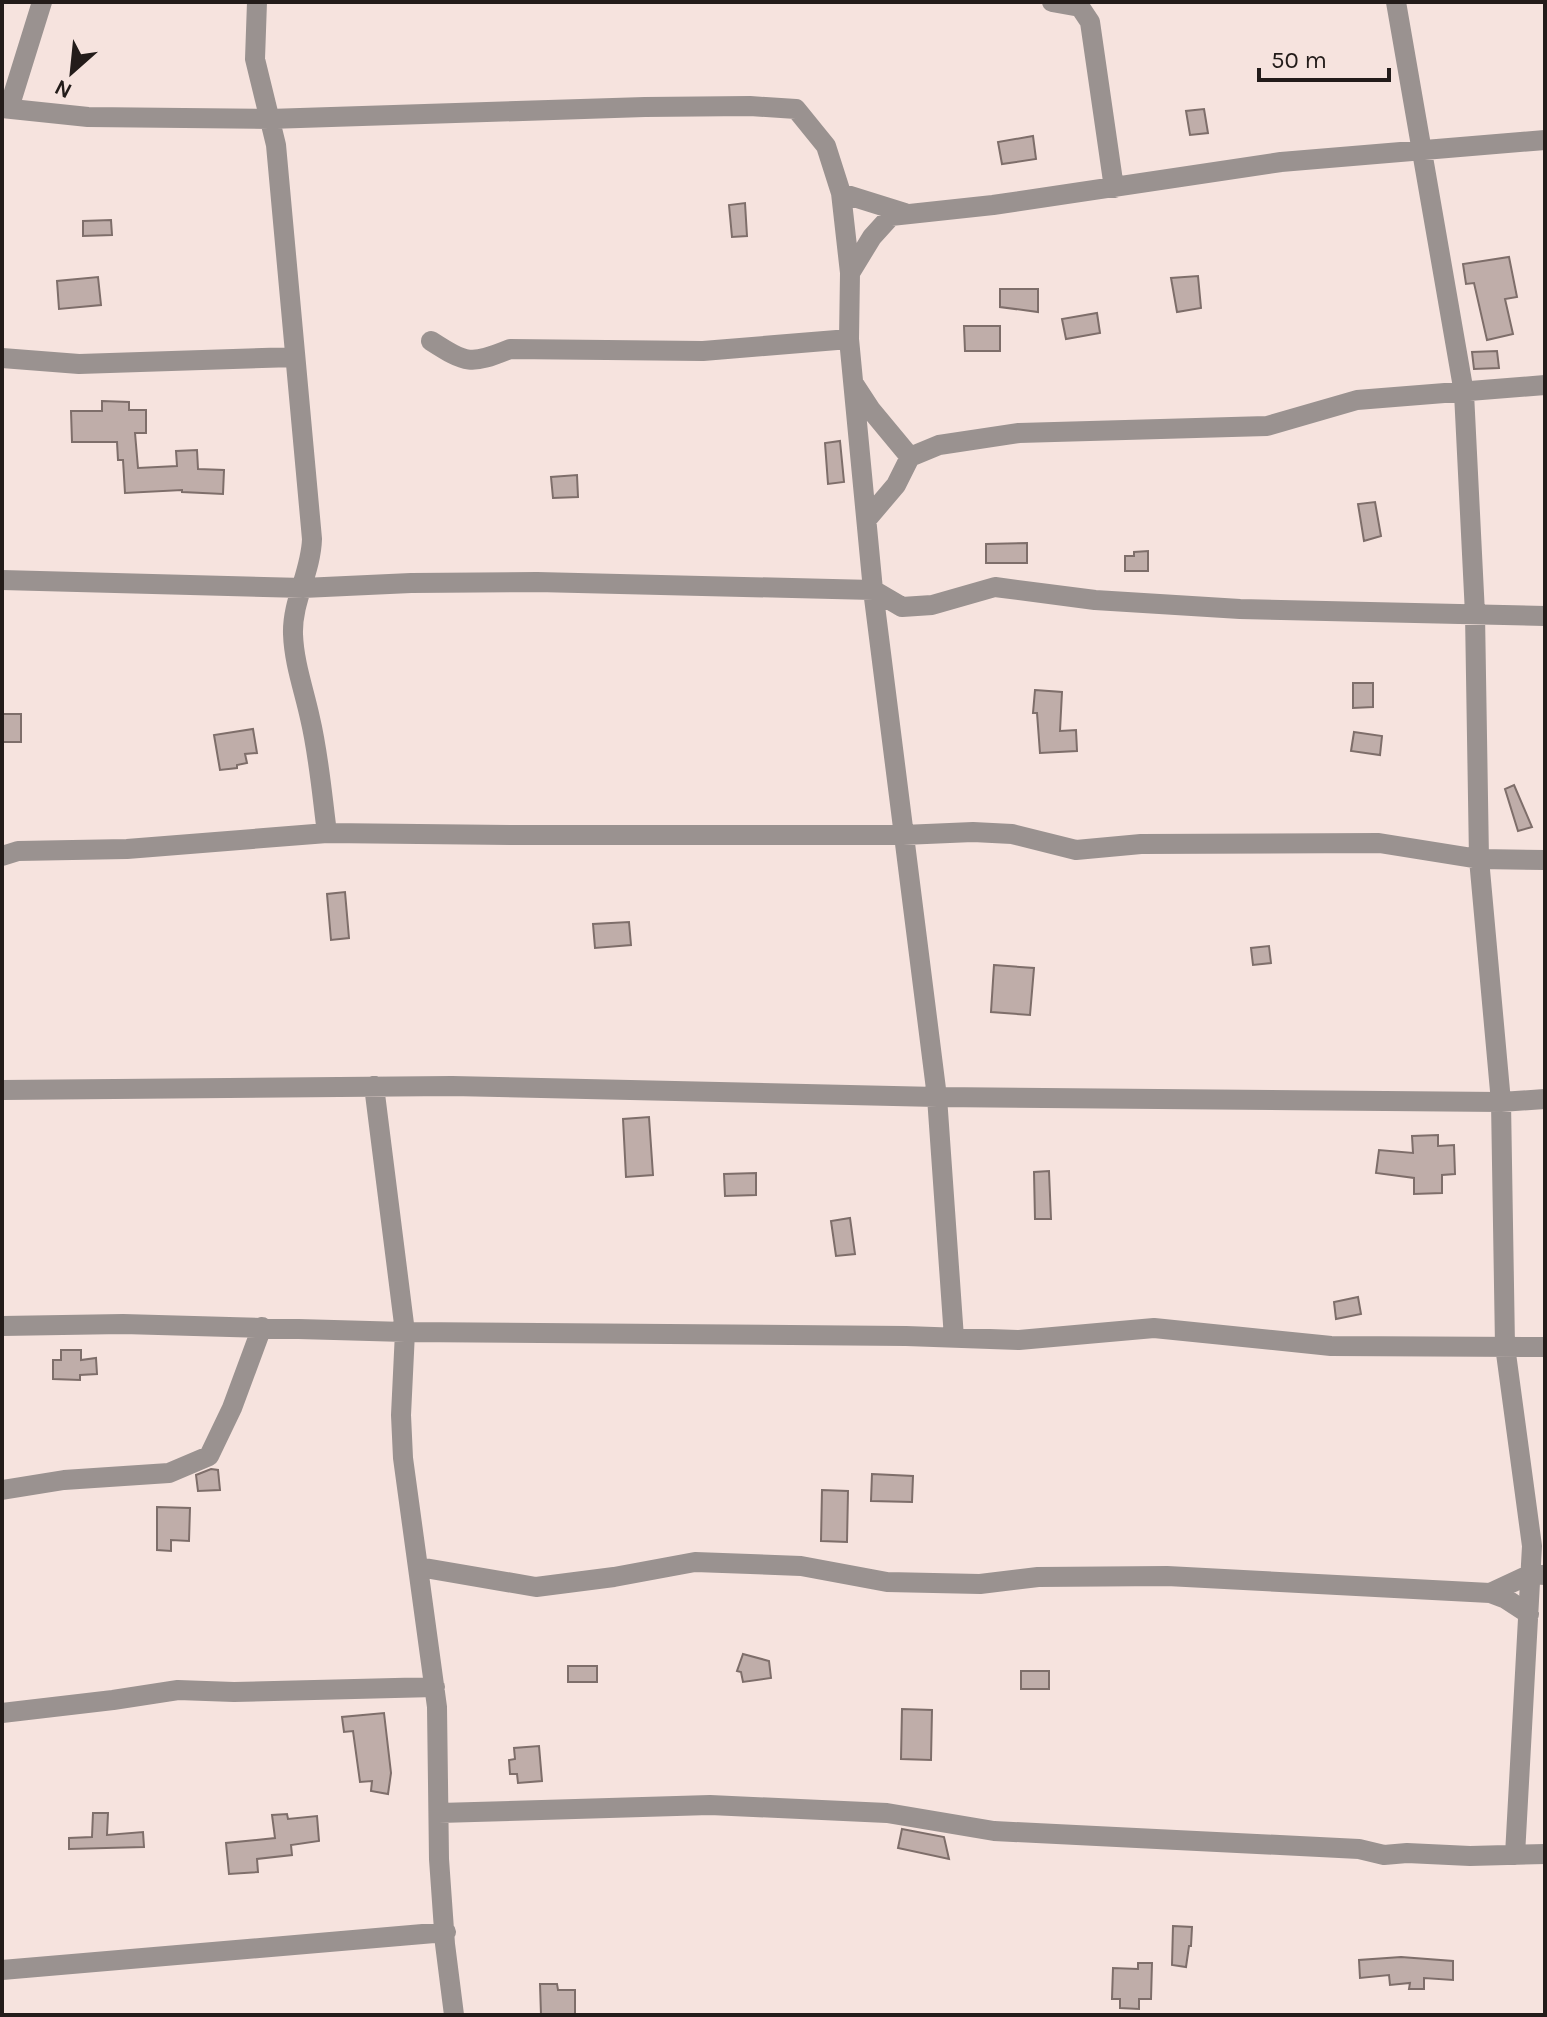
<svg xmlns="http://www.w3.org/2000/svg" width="1547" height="2017" font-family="Karla,sans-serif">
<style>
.building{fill:#bfada9;stroke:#7e6e6a;stroke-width:2}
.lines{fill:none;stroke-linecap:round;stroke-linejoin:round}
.minor{stroke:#9a9290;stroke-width:20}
</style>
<rect width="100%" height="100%" fill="#f6e3de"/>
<path class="building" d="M1204 109 1208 133 1190 135 1186 111Z
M1033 136 1036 159 1002 164 998 142Z
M745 203 747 236 732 237 729 205Z
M111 220 112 235 83 236V221Z
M1509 257 1517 297 1505 299 1513 334 1487 340 1474 283 1466 284 1463 264Z
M1198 276 1201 308 1177 312 1171 278Z
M98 277 101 305 59 309 57 281Z
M1000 289H1038V312L1000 307Z
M1097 313 1100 333 1066 339 1062 319Z
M964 326H1000V351H965Z
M1497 351 1499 368 1474 369 1472 352Z
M102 401 129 402V410H146V433H135L138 468 177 466 176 451 197 450 198 469 224 470 223 494 182 492V490L125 493 123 460H118L117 442H72L71 411H102Z
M840 441 844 482 828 484 825 443Z
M577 475 578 497 553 498 551 477Z
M1375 502 1381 536 1364 541 1358 504Z
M1027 543V563H986V544Z
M1148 551V571H1125V556H1134V552Z
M1353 683H1373V707L1353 708Z
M1035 690 1062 692 1060 731 1076 730 1077 751 1040 753 1037 713H1033Z
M2 714H21V742H2Z
M253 729 257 753 245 754 247 763 237 765V768L220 770 214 735Z
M1354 732 1382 736 1380 755 1351 751Z
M1514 785 1532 827 1518 831 1505 789Z
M345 892 349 938 331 940 327 894Z
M629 922 631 945 595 948 593 924Z
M1269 946 1271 963 1253 965 1251 948Z
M994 965 1034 968 1030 1015 991 1012Z
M649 1117 653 1175 626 1177 623 1119Z
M1438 1135V1146L1454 1145 1455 1174 1442 1175V1193L1414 1194V1178L1376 1173 1379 1150 1413 1153 1412 1136Z
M1049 1171 1051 1219H1035L1034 1172Z
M756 1173V1195L725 1196 724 1174Z
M850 1218 855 1254 836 1256 831 1221Z
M1358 1297 1361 1314 1336 1319 1334 1302Z
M61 1350H81V1360L96 1358 97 1374 80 1375V1380L53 1379V1360H61Z
M211 1469 218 1470 220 1490 198 1491 196 1475Z
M872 1474 913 1476 912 1502 871 1501Z
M822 1490 848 1491 847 1542 821 1541Z
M157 1507 190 1508 189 1541 171 1540V1551L157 1550Z
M743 1654 769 1661 771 1678 743 1682 741 1672 737 1671Z
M568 1666H597V1682H568Z
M1021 1671H1049V1689H1021Z
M902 1709 932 1710 931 1760 901 1759Z
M384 1713 391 1773 388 1794 371 1791 372 1781 360 1782 353 1731 344 1732 342 1717Z
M539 1746 542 1781 518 1783 517 1774H510L509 1760 515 1759 514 1748Z
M93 1813H108L107 1835 143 1832 144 1847 69 1849V1838L92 1837Z
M287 1814 288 1819 317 1816 319 1841 291 1845 292 1855 257 1859 258 1872 229 1874 226 1843 275 1838 272 1815Z
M902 1829 944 1837 949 1859 898 1848Z
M1173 1926 1192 1927 1191 1946H1189L1186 1967 1172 1965Z
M1401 1957 1453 1961V1980L1424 1978V1989H1409L1410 1983 1390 1985 1389 1975 1360 1978 1359 1960Z
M1138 1963H1152L1151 1999H1139V2009L1120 2008V1999H1112L1113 1968 1138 1969Z
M540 1984H557L558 1990H575V2015H541Z"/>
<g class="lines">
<path class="minor" d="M257 2 255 59 276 145 312 539C311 572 292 601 293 634 294 663 304 690 310 718 319 756 322 795 327 833
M1052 2 1080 7 1090 22 1114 188
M1396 2 1464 393 1475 614 1479 859 1501 1102 1505 1346 1532 1546 1515 1855
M2 108 88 117 269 119 645 107 750 106 796 109 826 146 841 193 850 273
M9 108 42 2
M841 193 905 213
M431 341C467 364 470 365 510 349L703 351 849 339
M2 358 79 364 295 357
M854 384 871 410 910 457
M868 518 896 485 910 457 939 445 1019 433 1267 426 1357 400 1545 385
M2 580 303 588 411 583 537 582 873 590 902 607 932 605 995 587 1095 600 1240 609 1545 616
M2 856 18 851 127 849 327 833 520 835H903L973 832 1012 834 1076 850 1141 844 1379 843 1479 859 1545 860
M374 1086 405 1332 401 1415 403 1458 437 1707 439 1859 445 1944 454 2015
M2 1090 452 1086 937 1097 1501 1102 1545 1099
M2 1326 123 1324 405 1332 906 1336 1019 1340 1154 1328 1331 1346 1545 1347
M954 1338 937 1097 873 590 849 339 850 273 872 237 891 216 993 205 1281 162 1545 140
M2 1490 64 1480 169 1473 209 1456 232 1408 262 1327
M419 1567 536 1587 614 1577 695 1562 801 1566 887 1582 980 1584 1038 1577 1167 1576 1490 1593 1506 1599 1529 1614
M1490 1593 1531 1574 1545 1575
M2 1713 113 1700 178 1690 234 1692 435 1687
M439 1813 710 1805 887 1813 994 1831 1359 1849 1384 1855 1407 1853 1470 1856 1545 1854
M2 1970 446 1932"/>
</g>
<rect width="1547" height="2017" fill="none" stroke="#231c1a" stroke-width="8"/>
<g transform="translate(72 72) rotate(207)" stroke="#f6e3de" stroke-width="6" paint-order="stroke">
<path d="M0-6L14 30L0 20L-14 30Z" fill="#231c1a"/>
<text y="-12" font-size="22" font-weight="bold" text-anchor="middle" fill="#231c1a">N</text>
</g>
<path d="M1259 68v12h130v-12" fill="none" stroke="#231c1a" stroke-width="4"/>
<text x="1271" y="68" font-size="24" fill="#231c1a" stroke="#f6e3de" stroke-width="6" paint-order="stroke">50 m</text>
</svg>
